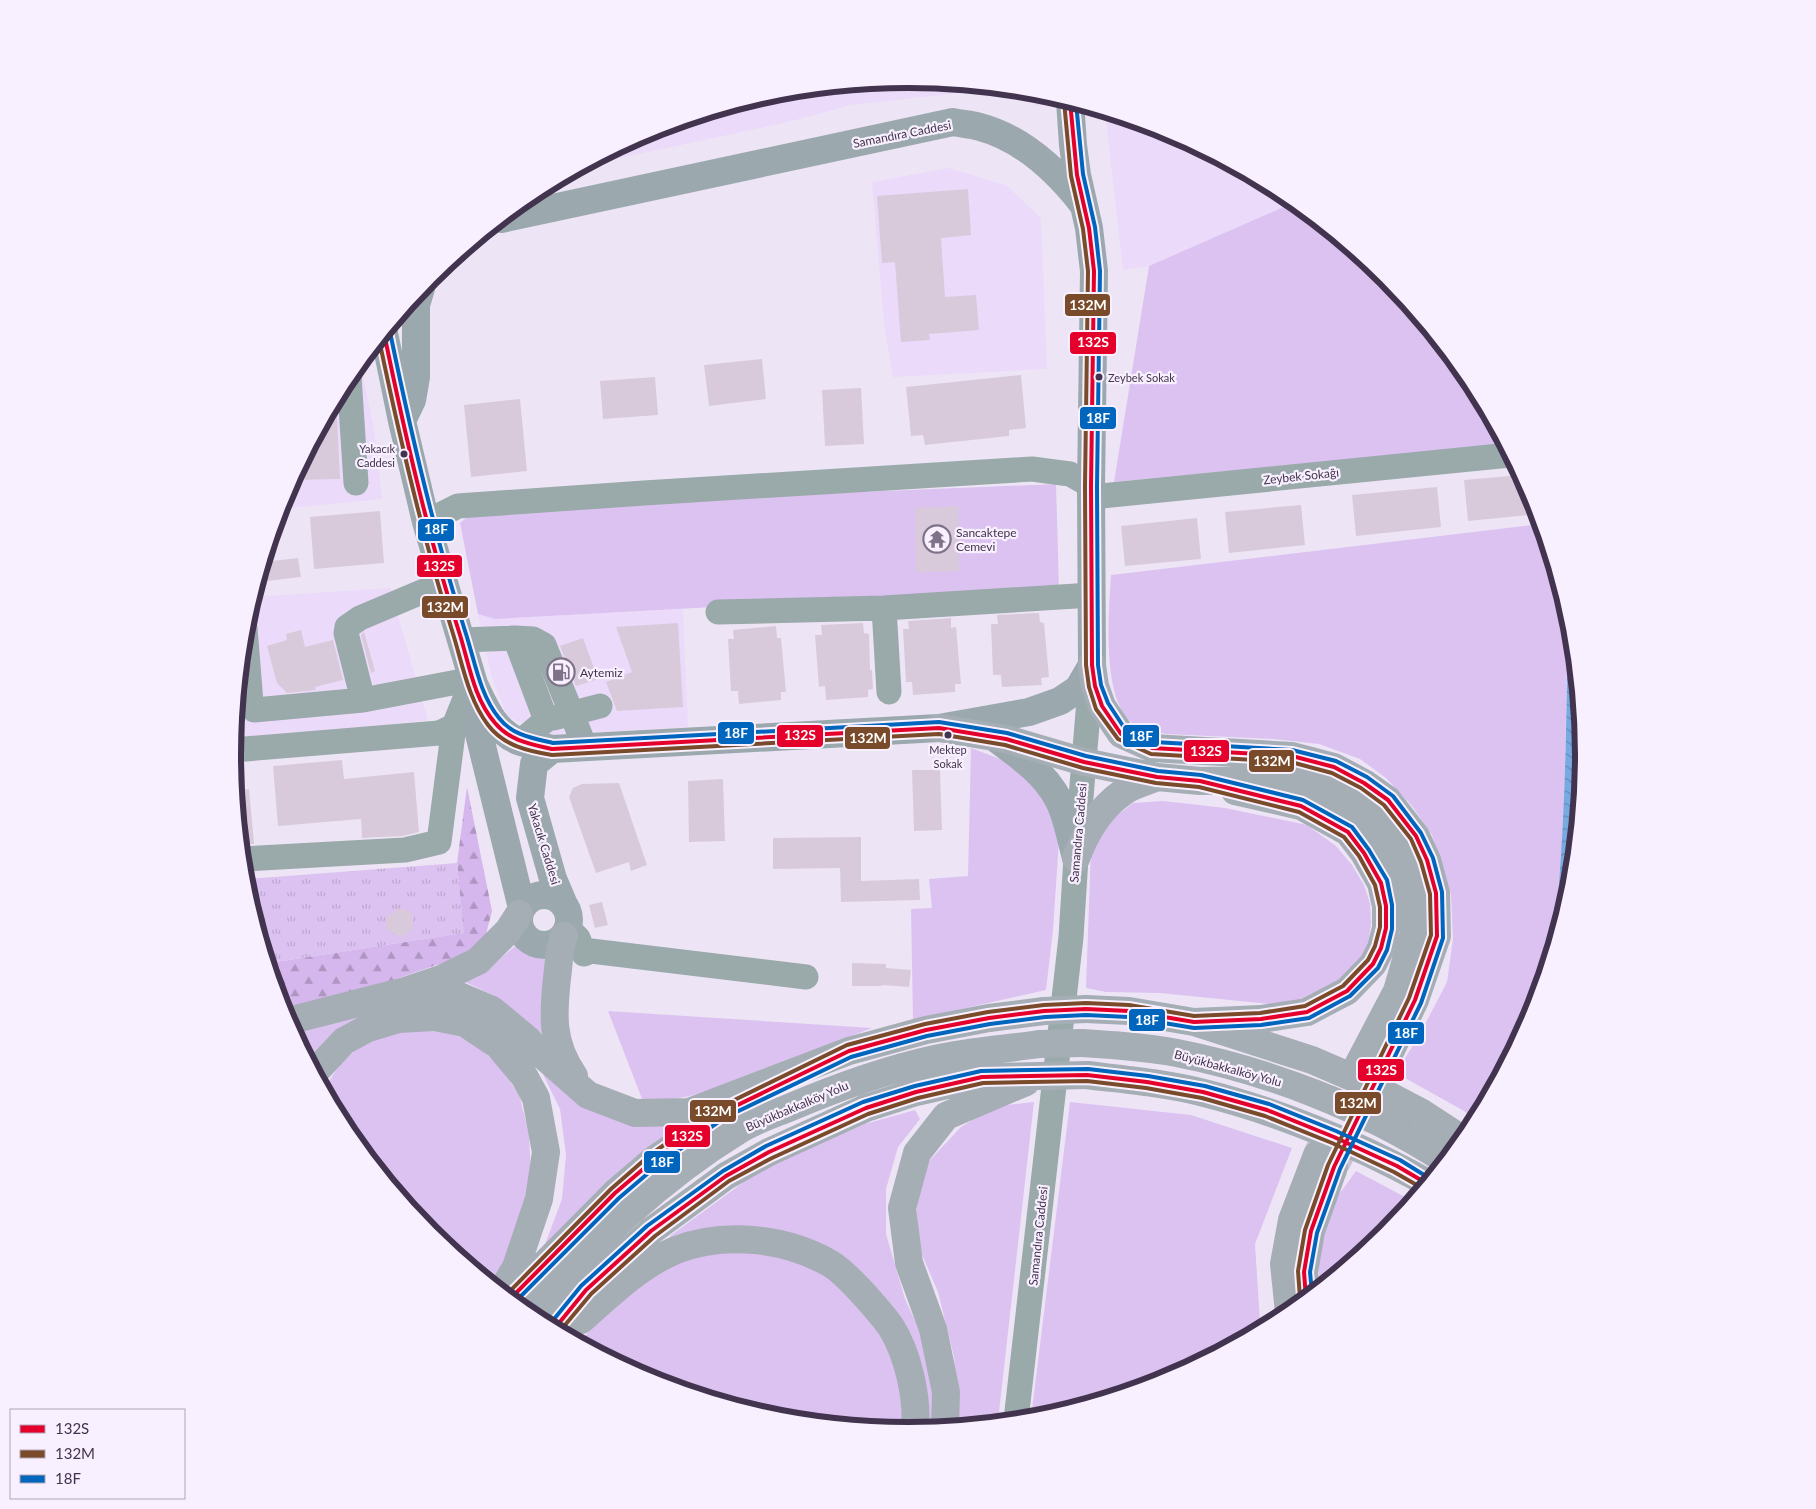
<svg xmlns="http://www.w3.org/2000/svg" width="1816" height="1509" font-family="Lato,sans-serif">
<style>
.built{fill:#ebdafa}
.grass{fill:#dcc2f1}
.forest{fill:url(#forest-firs)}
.park{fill:url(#park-tufts)}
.water{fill:url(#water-waves)}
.building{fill:#d9cadb}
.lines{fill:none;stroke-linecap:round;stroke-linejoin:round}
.highway-tunnel{stroke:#cbc1d4;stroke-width:28;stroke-dasharray:28 14;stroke-linecap:butt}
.minor{stroke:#9aa9aa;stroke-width:25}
.major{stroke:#9ba9ae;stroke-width:28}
.highway{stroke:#a6aeb5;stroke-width:28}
.highway-bridge{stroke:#a6aeb5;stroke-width:28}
.bus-1-casing{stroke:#f8f0fe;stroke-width:8}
.bus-2-casing{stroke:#f8f0fe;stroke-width:8}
.bus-3-casing{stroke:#f8f0fe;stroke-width:8}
.bus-1{stroke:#e4002b;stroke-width:4}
.bus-2{stroke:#7a4b2a;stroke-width:4}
.bus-3{stroke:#0065bd;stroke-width:4}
.bus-dot{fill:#42334e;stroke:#f8f0fe;stroke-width:2}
.labels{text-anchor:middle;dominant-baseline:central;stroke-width:4.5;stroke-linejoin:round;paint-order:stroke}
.bus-label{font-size:11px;fill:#42334e;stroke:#f8f0fe;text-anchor:start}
.street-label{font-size:12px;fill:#42334e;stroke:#f8f0fe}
.poi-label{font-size:12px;fill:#42334e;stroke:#f8f0fe;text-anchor:start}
.rim{fill:none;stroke:#42334e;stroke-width:6}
.line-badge{stroke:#f8f0fe;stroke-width:2}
.badge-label{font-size:14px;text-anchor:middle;font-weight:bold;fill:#fff}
</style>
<defs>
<pattern id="forest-firs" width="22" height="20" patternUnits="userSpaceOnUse" patternTransform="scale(1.25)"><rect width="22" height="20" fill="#d5b6ed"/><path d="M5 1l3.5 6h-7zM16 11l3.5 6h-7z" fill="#ae95c2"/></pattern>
<pattern id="park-tufts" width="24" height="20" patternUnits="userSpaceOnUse" patternTransform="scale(1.25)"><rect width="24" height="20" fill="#dcc2f1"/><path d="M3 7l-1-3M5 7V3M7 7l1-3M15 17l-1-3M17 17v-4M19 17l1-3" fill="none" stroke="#bea7d0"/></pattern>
<pattern id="water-waves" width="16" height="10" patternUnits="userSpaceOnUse" patternTransform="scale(1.25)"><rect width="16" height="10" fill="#77aae1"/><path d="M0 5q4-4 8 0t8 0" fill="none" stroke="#638bb9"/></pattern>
</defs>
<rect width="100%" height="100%" fill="#ede5f5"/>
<path class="built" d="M908 79 1040 92 1052 95 1044 103 1038 106 1024 98 969 92 851 105 788 122 582 166 650 130 776 92Z
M1105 112 1167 130 1284 193 1295 202 1149 266 1123 270Z
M949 168 1006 185 1041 218 1047 369 893 377 884 323 872 182Z
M360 362 374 429 382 499 280 509 284 496 346 379Z
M390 588 428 720 233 743 245 622 253 597Z
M683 609 688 727 548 735 507 716 492 678 478 614 495 619Z"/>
<path class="grass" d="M1295 202 1386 277 1470 379 1504 444 1114 482 1149 266Z
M1056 484 1059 588 495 619 478 614 460 523 471 514 811 494Z
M1541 524 1568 615 1564 820 1560 890 1553 945 1532 1013 1475 1120 1464 1111 1396 1073 1421 1032 1447 982 1453 939 1451 895 1432 835 1412 806 1386 778 1360 759 1319 744 1273 739 1167 734C1155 732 1140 730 1131 722 1101 695 1109 612 1111 575Z
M971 748 1000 759 1031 780 1050 807 1059 840 1053 930 1046 990 913 1020 911 909 932 908 929 879 968 876Z
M1163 801 1225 808 1307 825 1336 846 1352 865 1364 885 1370 903 1371 924 1368 944 1359 962 1341 980 1313 998 1279 1005 1160 993 1106 992 1086 988 1091 848 1106 824 1133 803Z
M516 945 532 957 554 961 549 1041 495 996 463 981 493 965Z
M380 1007 310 1062 295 1034Z
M608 1011 872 1028 722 1086 690 1096 644 1104Z
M424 1030 457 1035 477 1046 503 1069 520 1098 529 1134 531 1177 515 1242 494 1285 430 1232 346 1130 325 1090C338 1061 361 1040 393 1032 403 1030 414 1030 424 1030Z
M534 1056 684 1125 544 1247 562 1199 566 1155 560 1109Z
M1034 1102 998 1421 959 1425 954 1357 938 1292 920 1250 916 1204 929 1161 961 1127 996 1106Z
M1070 1102 1191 1115 1292 1148 1255 1244 1260 1322 1264 1327 1166 1379 1040 1417 1031 1418Z
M915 1110 920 1119 898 1147 886 1189V1234L905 1299 922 1336 932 1370 935 1428 924 1429 926 1401 832 1251 673 1240 670 1236 763 1168 865 1124Z
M1356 1171 1405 1197 1411 1202 1386 1233 1319 1287 1318 1252 1334 1201Z
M735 1250C749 1252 771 1250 784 1255 857 1277 912 1353 902 1430L776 1417 649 1379 580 1342 611 1306 668 1267 700 1254Z"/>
<path class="forest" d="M467 787 492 911 485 938 472 953 296 1013H284L269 963 463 933 457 863Z"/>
<path class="park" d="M457 863 464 933 269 963 247 893 246 879Z"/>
<path class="water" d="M1568 615 1571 623 1584 755 1571 887 1553 945C1566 836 1566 725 1568 615Z"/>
<path class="building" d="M968 189 971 235 941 238 945 297 976 295 979 330 929 334 930 340 901 342 895 262 882 263 877 196Z
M762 359 766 399 709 406 704 365Z
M1021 375 1026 428 1009 430V436L925 445 923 435 911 436 906 387Z
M655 377 658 415 603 419 600 381Z
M861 388 864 444 825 446 822 390Z
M336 398 340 479 292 480Z
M520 399 527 471 471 477 464 405Z
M1521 475 1532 496 1538 514 1468 521 1464 480Z
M1437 487 1441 527 1356 536 1352 495Z
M1301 505 1305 545 1229 553 1225 512Z
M958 506 959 571 916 572 915 508Z
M380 511 384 563 314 569 310 517Z
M1197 518 1201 559 1125 566 1121 526Z
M298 558 301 577 258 582 264 562Z
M1039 613 1040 622 1044 623 1049 677 1041 678 1042 685 1002 687 1001 675H993L991 624H998L997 615Z
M951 618V628L956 627 961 684H955V692L913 695 912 682H906L903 629H909L908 621Z
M678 623 683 707 617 711 606 682 632 672 616 627Z
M863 623 864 633 869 634 870 670H872L873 689 868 690V697L826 700 825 686 819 687 815 635H822L821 625Z
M776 626 777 638H781L786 692H781V700L739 704 738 691H731L728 639H734L733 630Z
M301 630 305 647 333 640 343 680 315 687 316 690 287 693 277 683 267 646 287 640 286 634Z
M364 632 375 671 371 673 361 635Z
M583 638 598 679 576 686 560 646Z
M342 760 344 779 414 772 419 832 403 836 362 838 361 819 278 826 273 766Z
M912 770H940L942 830 914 831Z
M723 779 725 841 689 842 688 781Z
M619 783 647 865 631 871 629 862 596 873 569 797 573 788 582 784Z
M249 789 254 844 241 845 236 791Z
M861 837V881L919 879 920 900 841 902 840 868 773 869V838Z
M602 902 608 925 595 928 589 905Z
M400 908 412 913 413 929 401 937 387 930 386 917Z
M852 963 886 964V968L911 970 909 987 882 985V986H852Z"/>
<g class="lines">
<path class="highway-tunnel" d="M1317 1155 1356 1069
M1336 1164 1378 1077"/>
<path class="minor" d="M349 376 356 483
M1091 497 1510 455
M426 522 458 506 644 493 1032 469 1070 474 1091 486
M884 608 889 692
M718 612 884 608 1092 595
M245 628 251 703 254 710 363 700 473 679
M515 638 533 639 544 645 585 747
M461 640 515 638 546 720 520 742
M363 700 346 633 347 627 360 618 443 583
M554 718 600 706
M233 750 439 733 454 726
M243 859 405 850 439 842 454 726 473 679
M568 928 578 938 584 954 591 951 806 977
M1016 1420 1071 937 1076 858 1091 676"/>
<path class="major" d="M501 219 953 122C961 124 971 124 980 127 1021 138 1056 170 1082 203
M384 333 402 421 426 522 474 684 479 734 522 908
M402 421 412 400 416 377V305L421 288
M474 684C485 707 495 733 521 742 530 745 542 746 552 749L939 728 1029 712 1060 701 1078 689 1092 665 1091 486 1094 271 1089 228 1077 175 1073 145 1070 101
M994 737C1022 758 1053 778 1064 813 1069 828 1072 843 1076 858
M552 749 534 764 530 798 553 879 564 905
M519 920a25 25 0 1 1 50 0a25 25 0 1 1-50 0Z"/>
<path class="highway" d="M1092 665 1095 686 1102 706 1121 734 1152 748 1292 756 1334 767 1364 783 1388 800 1416 836 1427 860 1436 893 1437 936 1415 1000 1378 1077
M939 728 1006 739 1084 762 1157 777 1200 781 1290 779 1325 789 1365 812 1391 848 1408 882 1414 933 1397 991 1356 1069
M1076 858C1086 833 1099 809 1122 793 1131 785 1146 782 1157 777
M564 936C559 949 559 963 557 978 553 1015 551 1043 574 1076
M405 991 459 996 492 1010 527 1039 539 1052 588 1095 635 1113 689 1112 849 1051 926 1030 989 1018 1044 1011
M1086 1009 1129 1011 1194 1022 1312 1060 1363 1082 1422 1113 1462 1139
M288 1021 405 991 441 979 478 961 508 931 519 914
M1194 1022 1261 1019 1307 1012 1347 991 1373 964 1381 948 1386 928V906L1381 883 1364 853 1348 832 1301 806 1235 791
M1082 1043C1114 1045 1146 1047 1177 1053 1269 1071 1367 1109 1445 1160
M315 1072 344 1041 368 1028 398 1019 434 1017 465 1023 498 1045 524 1076 536 1098 546 1152 539 1199 516 1267 502 1291
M1087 1075C1126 1080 1166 1083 1204 1093 1260 1107 1313 1127 1365 1151 1386 1161 1407 1171 1427 1183
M511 1298 615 1193 655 1159 728 1109
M1306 1298 1304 1272 1311 1231 1334 1167
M1289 1312 1284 1264 1292 1220 1317 1155
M530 1314C592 1244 659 1179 739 1130 755 1120 774 1114 791 1107 838 1087 885 1070 935 1059 969 1051 1005 1049 1040 1044
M581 1320C610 1294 640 1265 676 1250 725 1231 786 1238 831 1264 841 1270 851 1281 859 1289 870 1301 882 1314 891 1327 908 1354 918 1398 915 1430
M555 1328 586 1290 651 1231 726 1176 769 1152 866 1108 916 1092 982 1077 1040 1076
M945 1427 946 1392 933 1329 909 1263 902 1208 917 1153 946 1116 1026 1082"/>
<path class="highway-bridge" d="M1044 1011 1086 1009
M1040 1044 1082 1043
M1040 1076 1087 1075"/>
<g class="bus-1-casing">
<path id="bus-1" d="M1070 101 1077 175 1089 228 1094 271 1091 486 1092 665 1095 686 1102 706 1121 734 1152 748 1292 756 1334 767 1364 783 1388 800 1416 836 1427 860 1436 893 1437 936 1415 1000 1334 1167 1311 1231 1304 1272 1306 1298
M384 333C405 435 428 536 460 635 469 664 474 699 495 723 510 741 530 744 552 749L939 728 1006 739 1084 762 1157 777 1200 781 1301 806 1348 832 1364 853 1381 883 1386 906V928L1381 948 1373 964 1347 991 1307 1012 1261 1019 1194 1022 1129 1011 1086 1009 1044 1011 989 1018 926 1030 849 1051 721 1113 655 1159 615 1193 511 1298
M555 1328 586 1290 651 1231 726 1176 769 1152 866 1108 916 1092 982 1077 1087 1075 1147 1082 1203 1092 1267 1110 1334 1137 1397 1166 1426 1183"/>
</g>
<g class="bus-2-casing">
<path id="bus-2" d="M1064 101 1071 176 1083 229 1088 271 1085 486 1086 665 1089 687 1096 709 1118 739 1151 754 1291 762 1332 773 1361 788 1384 805 1411 839 1421 862 1430 894 1431 935 1409 998 1328 1165 1305 1230 1298 1271 1300 1298
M379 339C400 440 423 539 454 637 463 667 469 700 488 725 504 746 528 751 552 755L939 734 1005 745 1083 768 1156 783 1199 787 1299 812 1344 837 1359 856 1375 885 1380 907V927L1375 946 1368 960 1343 986 1305 1006 1260 1013 1194 1016 1129 1005 1086 1003 1044 1005 988 1012 925 1024 847 1045 718 1108 651 1154 611 1189 507 1294
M560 1331 591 1294 655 1236 729 1181 772 1158 868 1114 918 1098 983 1083 1087 1081 1146 1088 1202 1098 1265 1116 1332 1143 1394 1172 1422 1188"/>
</g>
<g class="bus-3-casing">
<path id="bus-3" d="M1076 103 1083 174 1095 227 1100 271 1097 486 1098 665 1101 685 1108 703 1125 729 1154 742 1292 750 1336 761 1367 777 1393 796 1421 833 1433 858 1442 892 1443 938 1421 1003 1340 1169 1317 1233 1310 1272 1312 1293
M390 332C411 434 434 534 466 634 475 662 480 695 499 718 512 735 532 738 553 743L939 722 1007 733 1086 756 1158 771 1201 775 1303 800 1352 827 1369 850 1387 880 1392 905V929L1387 950 1378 968 1350 996 1309 1018 1261 1025 1194 1028 1128 1017 1086 1015 1045 1017 990 1024 927 1036 851 1057 724 1118 659 1164 619 1198 515 1302
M550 1324 581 1286 647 1226 723 1171 766 1146 863 1102 915 1086 981 1071 1088 1069 1148 1076 1205 1086 1269 1104 1336 1131 1400 1160 1429 1178"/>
</g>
<use href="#bus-1" class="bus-1"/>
<use href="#bus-2" class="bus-2"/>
<use href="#bus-3" class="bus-3"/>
</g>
<defs>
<g id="temple-ring" transform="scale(1.4375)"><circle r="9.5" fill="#f8f0fe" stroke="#7e7188" stroke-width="1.5"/><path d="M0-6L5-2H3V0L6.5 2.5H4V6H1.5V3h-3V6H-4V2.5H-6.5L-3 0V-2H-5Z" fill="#7e7188"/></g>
<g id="fuel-ring" transform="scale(1.4375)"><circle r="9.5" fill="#f8f0fe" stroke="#7e7188" stroke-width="1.5"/><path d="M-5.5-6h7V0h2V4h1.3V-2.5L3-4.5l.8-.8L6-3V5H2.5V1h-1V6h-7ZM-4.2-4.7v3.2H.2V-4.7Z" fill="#7e7188"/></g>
</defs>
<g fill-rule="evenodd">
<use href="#temple-ring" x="937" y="539"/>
<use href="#fuel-ring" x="561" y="672"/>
</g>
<g class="bus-dot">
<circle cx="1099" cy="377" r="4.5"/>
<circle cx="404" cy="454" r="4.5"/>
<circle cx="948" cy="735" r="4.5"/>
</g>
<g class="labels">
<g class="bus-label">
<text x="1108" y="377">Zeybek Sokak</text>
<text x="395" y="448" text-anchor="end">Yakacık<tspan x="395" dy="14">Caddesi</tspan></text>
<text x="948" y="749" text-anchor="middle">Mektep<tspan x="948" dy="14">Sokak</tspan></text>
</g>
<g class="street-label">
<text transform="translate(902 134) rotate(-11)">Samandıra Caddesi</text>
<text transform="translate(1301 476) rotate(-6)">Zeybek Sokağı</text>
<text transform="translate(1078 833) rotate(-85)">Samandıra Caddesi</text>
<text transform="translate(544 844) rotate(73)">Yakacık Caddesi</text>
<text transform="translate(1228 1068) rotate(15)">Büyükbakkalköy Yolu</text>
<text transform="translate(797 1106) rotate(-23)">Büyükbakkalköy Yolu</text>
<text transform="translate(1038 1236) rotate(-84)">Samandıra Caddesi</text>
</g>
<g class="poi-label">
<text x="956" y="532">Sancaktepe<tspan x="956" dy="14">Cemevi</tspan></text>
<text x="580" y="672">Aytemiz</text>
</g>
</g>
<path d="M0 0H1816V1509H0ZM241 755a667 667 0 1 1 1334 0a667 667 0 1 1-1334 0Z" fill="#f8f0fe" fill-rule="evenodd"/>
<path class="rim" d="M241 755a667 667 0 1 1 1334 0a667 667 0 1 1-1334 0Z"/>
<g class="line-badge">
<rect x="1064" y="293" width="47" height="24" rx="5" fill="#7a4b2a"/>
<rect x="1069" y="331" width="48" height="24" rx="5" fill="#e4002b"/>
<rect x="1079" y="406" width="38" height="24" rx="5" fill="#0065bd"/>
<rect x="417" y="518" width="38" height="24" rx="5" fill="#0065bd"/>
<rect x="416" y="554" width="47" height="24" rx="5" fill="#e4002b"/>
<rect x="421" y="595" width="48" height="24" rx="5" fill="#7a4b2a"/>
<rect x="717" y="721" width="38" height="24" rx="5" fill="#0065bd"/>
<rect x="776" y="724" width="48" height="24" rx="5" fill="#e4002b"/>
<rect x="1122" y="724" width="38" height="24" rx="5" fill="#0065bd"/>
<rect x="844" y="726" width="47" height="24" rx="5" fill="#7a4b2a"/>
<rect x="1183" y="739" width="47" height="24" rx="5" fill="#e4002b"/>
<rect x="1248" y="749" width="47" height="24" rx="5" fill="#7a4b2a"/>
<rect x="1128" y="1008" width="38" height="24" rx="5" fill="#0065bd"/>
<rect x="1387" y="1021" width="38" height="24" rx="5" fill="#0065bd"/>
<rect x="1357" y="1058" width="48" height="24" rx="5" fill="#e4002b"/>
<rect x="1334" y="1091" width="48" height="24" rx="5" fill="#7a4b2a"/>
<rect x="689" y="1099" width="48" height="24" rx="5" fill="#7a4b2a"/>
<rect x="664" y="1124" width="47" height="24" rx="5" fill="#e4002b"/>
<rect x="643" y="1150" width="38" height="24" rx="5" fill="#0065bd"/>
</g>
<g class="badge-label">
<text x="1088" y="310">132M</text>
<text x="1093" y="347">132S</text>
<text x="1098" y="423">18F</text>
<text x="436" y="534">18F</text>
<text x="439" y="571">132S</text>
<text x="445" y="612">132M</text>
<text x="736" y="738">18F</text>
<text x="800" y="740">132S</text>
<text x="1141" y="741">18F</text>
<text x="868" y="743">132M</text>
<text x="1206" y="756">132S</text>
<text x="1272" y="766">132M</text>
<text x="1147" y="1025">18F</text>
<text x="1406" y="1038">18F</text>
<text x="1381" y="1075">132S</text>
<text x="1358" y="1108">132M</text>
<text x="713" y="1116">132M</text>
<text x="687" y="1141">132S</text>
<text x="662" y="1167">18F</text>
</g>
<rect x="10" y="1409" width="175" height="90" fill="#f8f0fe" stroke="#afa4b8"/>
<rect x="20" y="1425" width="25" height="8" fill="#e4002b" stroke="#afa4b8"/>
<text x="55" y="1434" font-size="15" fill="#42334e">132S</text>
<rect x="20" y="1450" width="25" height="8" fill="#7a4b2a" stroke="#afa4b8"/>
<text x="55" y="1459" font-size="15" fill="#42334e">132M</text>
<rect x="20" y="1475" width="25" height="8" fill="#0065bd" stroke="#afa4b8"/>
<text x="55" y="1484" font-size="15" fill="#42334e">18F</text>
</svg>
